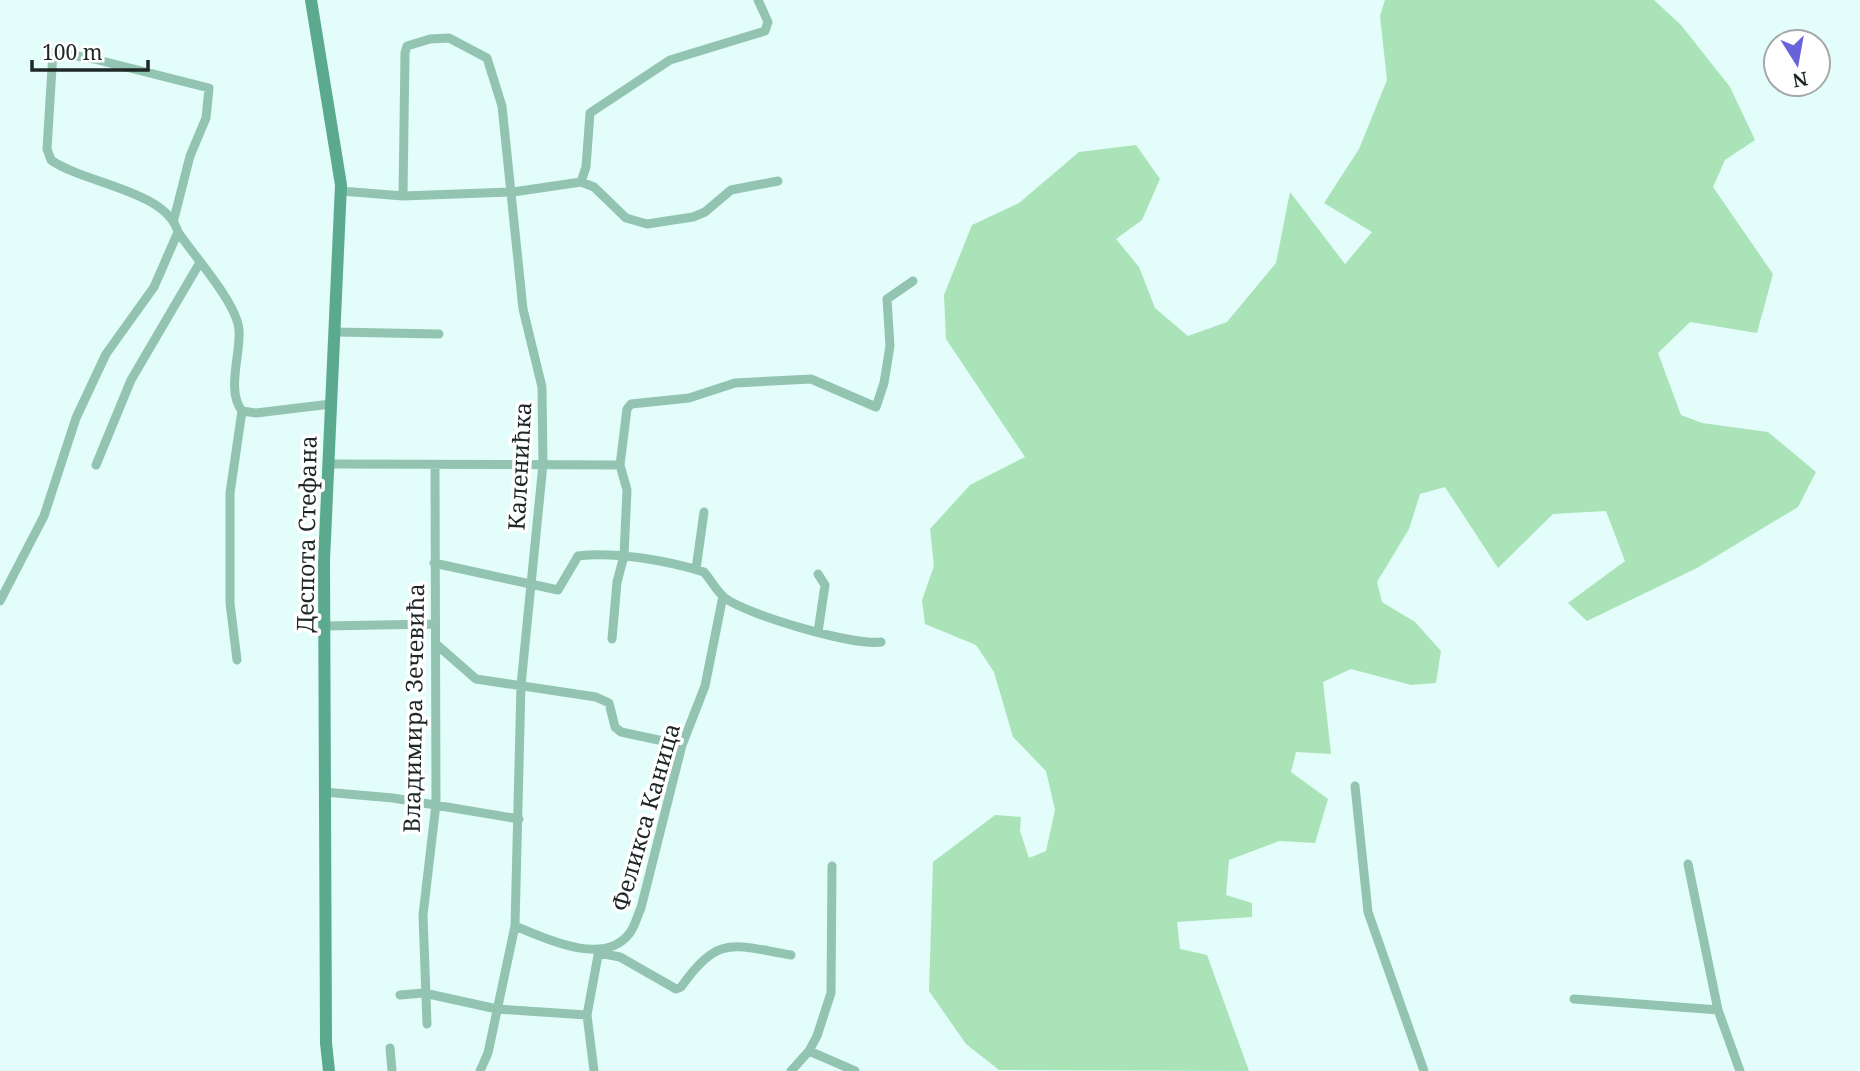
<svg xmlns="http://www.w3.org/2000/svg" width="1860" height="1071" font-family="'Noto Serif',serif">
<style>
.green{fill:#aae3b7}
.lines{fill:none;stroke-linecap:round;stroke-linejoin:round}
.street{stroke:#92c4b1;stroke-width:9}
.secondary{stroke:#5baa90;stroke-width:12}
.labels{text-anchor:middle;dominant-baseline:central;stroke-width:7;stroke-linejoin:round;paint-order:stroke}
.street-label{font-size:23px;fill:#1f2827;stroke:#fff}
</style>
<rect width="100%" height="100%" fill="#e3fdfa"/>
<path class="green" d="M1385 0H1654L1681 25 1730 87 1755 140 1725 160 1713 187 1773 274 1757 333 1690 322 1658 353 1681 415 1702 423 1768 432 1816 472 1798 507 1697 568 1587 621 1568 603 1625 561 1606 511 1553 514 1498 568 1445 487 1420 494 1409 529 1377 582 1382 602 1415 622 1441 651 1436 683 1411 685 1351 669 1323 682 1331 754 1296 752 1291 772 1328 799 1315 843 1279 841 1229 860 1226 895 1252 903V917L1177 922 1180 949 1207 955 1249 1071 999 1070 966 1044 929 991 933 862 995 815 1021 817 1020 831 1029 858 1046 851 1055 810 1046 771 1013 737 994 672 976 645 925 624 922 600 934 566 930 529 970 485 1025 457 946 339 944 295 972 225 1019 203 1079 152 1136 145 1160 179 1142 220 1116 239 1139 267 1155 308 1188 336 1227 322 1276 263 1290 192 1345 264 1372 232 1324 203 1359 149 1387 80 1380 16Z"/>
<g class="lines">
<path class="street" d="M581 182 586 167 590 113 670 60 765 31 768 22 758 0
M341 191 403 196 513 192 581 182 594 187 626 218 647 224 693 217 705 212 731 190 778 181
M403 196 405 53 407 46 430 39 449 38 487 58 502 106 523 309 542 387 543 464 521 685 515 926 488 1053 480 1071
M174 219 190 156 206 118 209 88 94 59 53 52 47 149 51 160C85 184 166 190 178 232 194 256 237 303 239 330 241 354 226 390 242 411L256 413 331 404
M335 332 439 334
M328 464 620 465
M96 465 131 380 199 264
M434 563 558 590 578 556C614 551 670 561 704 572 711 580 717 592 725 598 748 615 853 646 881 642
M696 569 704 512
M0 601 44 516 76 418 106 354 154 287 178 232
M324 626 435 624
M818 632 825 585 818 574
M612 639 617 582 624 556 627 490 620 465 627 409 631 404 689 398 735 383 811 379 876 407 884 383 890 346 887 299 913 281
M436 644 476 679 596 697 609 703 615 727 621 732 682 745
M237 660 230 603V493L242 411
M1355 786 1368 912 1424 1071
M324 792 393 798 519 819
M1688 864 1718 1010 1740 1071
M515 926C544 938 603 967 629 934 635 927 637 916 641 908L682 745 705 686 723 596
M599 953 620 957 676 989 681 987C719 934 732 945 791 955
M400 995 424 993 497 1009 587 1015
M1574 999 1718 1010
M427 1024 423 915 436 804 435 465
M390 1048 392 1071
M809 1051 855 1071
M594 1071 587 1015 599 950
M791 1071 809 1051 817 1036 831 993 832 866"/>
<path class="secondary" d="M311 0 341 185 324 561 326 1043 329 1071"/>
</g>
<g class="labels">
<g class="street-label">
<text transform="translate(519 466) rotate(-87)">Каленићка</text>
<text transform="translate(306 534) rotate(-89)">Деспота Стефана</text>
<text transform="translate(413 708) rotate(-89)">Владимира Зечевића</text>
<text transform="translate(645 817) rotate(-74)">Феликса Каница</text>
</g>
</g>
<g transform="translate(1797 63) rotate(169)"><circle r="33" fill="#ffffff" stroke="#a5a9a9" stroke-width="2"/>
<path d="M0-5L12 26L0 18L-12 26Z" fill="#6862db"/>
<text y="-10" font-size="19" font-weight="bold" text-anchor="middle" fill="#1f2827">N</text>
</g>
<path d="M32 60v10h116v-10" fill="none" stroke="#1f2827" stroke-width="3.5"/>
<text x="42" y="60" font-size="21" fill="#1f2827" stroke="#ffffff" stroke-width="5" paint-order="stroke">100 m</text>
</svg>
